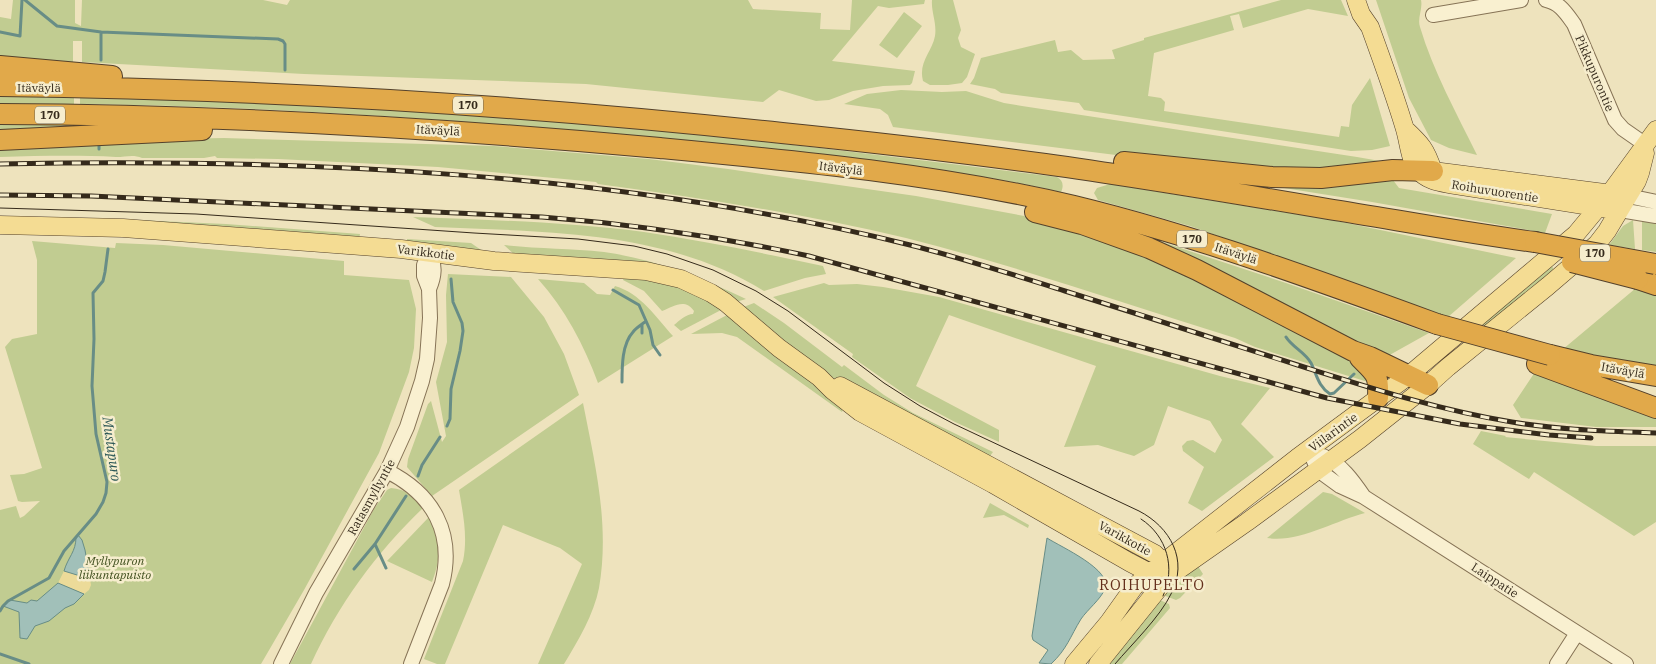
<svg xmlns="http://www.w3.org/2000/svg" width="1656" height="664" font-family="'IBM Plex Serif',serif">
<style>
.green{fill:#c1cc91}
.sand{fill:#ecdb99}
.water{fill:#a1c0b9;stroke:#688d86}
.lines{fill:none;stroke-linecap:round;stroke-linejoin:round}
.stream{stroke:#688d86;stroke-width:3}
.minor-casing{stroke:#867356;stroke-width:16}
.major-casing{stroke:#54412b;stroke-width:19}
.highway-casing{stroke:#54412b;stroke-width:22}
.minor{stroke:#f9f0d0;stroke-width:14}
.major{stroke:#f4dc93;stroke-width:18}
.highway{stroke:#e1a94a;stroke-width:20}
.tram{stroke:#352a1b;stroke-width:1}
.rail-casing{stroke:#352a1b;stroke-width:5}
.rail{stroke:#f6edcd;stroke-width:3;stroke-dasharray:9;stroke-linecap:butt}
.highway-bridge-casing{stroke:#54412b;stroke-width:22;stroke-linecap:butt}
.highway-bridge{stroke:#e1a94a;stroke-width:20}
.labels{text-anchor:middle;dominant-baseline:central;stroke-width:5;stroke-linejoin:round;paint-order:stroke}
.shield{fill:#f6edcd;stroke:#6f6450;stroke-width:1}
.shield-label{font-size:11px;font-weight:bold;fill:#352a1b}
.street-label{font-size:12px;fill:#352a1b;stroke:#f6edcd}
.park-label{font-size:12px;font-style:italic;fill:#435221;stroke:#f6edcd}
.water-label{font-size:14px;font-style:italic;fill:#2a5656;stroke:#f6edcd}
.quarter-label{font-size:15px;letter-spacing:1px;fill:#632e1a;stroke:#f6edcd}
</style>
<rect width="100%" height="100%" fill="#eee3bd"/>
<path class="green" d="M13 0H75V23L81 26 82 0H263L287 5 290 0H748L753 9 821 13 820 29 850 30 852 0H925L924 4 889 8 878 6 832 61 915 71 912 83 910 85 883 86 853 91 829 100 816 101 779 90 763 102 586 84 304 74 82 62V41H73V65L0 58V17L11 19Z
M932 0H953L961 30 958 38 961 47 975 54 967 77 962 83 948 85H930L923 81C918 62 932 52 935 36 937 23 931 12 932 0Z
M1281 0H1341L1348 16 1308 9 1243 28 1239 14 1230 16 1234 30 1154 53 1148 96 1161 98 1165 102 1164 111 1339 137 1341 126 1349 127 1352 105 1370 78 1390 146 1372 150 1351 151 1084 110 1079 103 1001 93 995 89 970 84 974 78 981 58 1055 40 1058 52 1071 50 1083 60 1115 59 1112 50 1144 40V38Z
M1376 0H1421C1423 9 1417 18 1420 27 1433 71 1457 114 1477 155L1449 148 1431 140 1409 98Z
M904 12 922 26 897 58 879 45Z
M901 90 942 92 966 91 1004 103 1022 106 1357 157 1380 161 1386 165 1332 171 1148 159 893 127 888 115 880 109 844 104 867 94Z
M0 96 74 97V104H0Z
M80 97C210 101 340 105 469 114 666 128 861 153 1057 177 1063 180 1064 186 1061 192 980 174 898 163 816 154 746 146 675 139 604 133 430 118 255 106 80 104Z
M0 124 114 126 0 136Z
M224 138 494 146 649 159 728 169 916 196 1035 218 1151 257 1359 365 1364 368 1368 382 1255 347 1235 338C1126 304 1017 266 906 238 805 214 701 198 598 184L596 182 438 167 278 159 217 158 215 156 204 158H142C133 154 126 157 116 157 77 155 39 156 0 157V146L121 140Z
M1390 176 1399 188 1552 214 1545 233 1372 202 1247 182Z
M1110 184 1332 220 1516 258 1448 317 1190 226 1098 200 1094 193 1097 188Z
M413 217C490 220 568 222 644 232 704 241 763 253 823 266L826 274 805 278 764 291C665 230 547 232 435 227Z
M113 219 226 224 360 234 359 239Z
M1633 220 1635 249 1609 245 1623 226Z
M1642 220 1656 222V252L1642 250Z
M1138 234 1286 283 1429 333 1386 357Z
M407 239 471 243 484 252 407 242Z
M32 241 115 248 116 243 163 245 344 261V275L409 280 416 309 414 348 409 372 379 453 304 590 261 664H0V510L16 506 20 518 24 516 40 501 22 502 18 501 10 475 24 474 42 468 5 347 12 339 37 334V260Z
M504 245C537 249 570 248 604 252 654 259 699 277 746 299L736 302 723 294 516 256Z
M1552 266 1554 270 1486 327 1482 324Z
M448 274 511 277 544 317 564 354 579 395 432 496 407 467 408 459 428 404 431 401 442 442 446 436 436 382 447 342 446 295Z
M624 276 670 284 703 297 721 310 681 331 674 325C679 321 686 314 693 314L694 311C685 298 674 306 662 311L644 291 623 280Z
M538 279 584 283 597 294 610 295 615 286C640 293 656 317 673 336L598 383C584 345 565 309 538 279Z
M824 283 829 285 857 284 883 287 939 297 1220 376 1270 388 1241 424 1274 457 1202 511 1188 503 1204 467 1183 451 1182 446 1187 441 1193 440 1215 453 1222 440 1210 421 1168 406 1154 445 1134 456 1098 445 1064 447 1096 366 949 315 916 386 999 430V442L955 422 910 398 852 357 853 354 773 297Z
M1636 288 1656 295V366L1562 350Z
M754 303 784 323 842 367 844 365 884 395 913 413 993 452 990 456 984 458 830 376 741 308Z
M727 315 769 351 840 403 843 409 842 412 737 337 722 333 691 334Z
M1535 372 1656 414V427H1596L1521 418 1513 405Z
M583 403C595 464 610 525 599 588 594 614 578 641 564 664H538L582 564 560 548 503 525 445 664H437L424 659 463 561C468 537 463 514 459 490Z
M1481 431 1506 436 1505 437 1596 446H1656V522L1634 536 1534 472 1529 479 1473 444Z
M391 488C406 489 414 497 423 508 376 553 338 605 311 664H290L374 509 387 490Z
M1323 492 1332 494 1365 513C1334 521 1299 543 1267 538Z
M990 503 1029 525 1028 528 1004 515 983 518Z
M429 517C442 539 441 559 432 582L387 561Z
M1196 563 1203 574 1180 598 1176 600 1163 595 1166 589Z
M1155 598 1169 604 1170 608 1122 664H1102Z"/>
<path class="sand" d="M64 571 90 579 91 585 89 590 84 594 58 583Z"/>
<path class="water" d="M78 535 82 540 85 550 90 579 64 571C68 557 76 552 76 537Z
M1047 538C1061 547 1113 570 1105 589 1100 600 1088 609 1081 619 1070 637 1067 649 1051 664L1039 663 1048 650 1033 640 1032 636Z
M58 583 84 594 74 604 65 608 49 621 35 626 27 639 20 638 19 612 3 606 10 600 27 603 31 600 37 601Z"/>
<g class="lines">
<path class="stream" d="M25 0 57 26 101 32V60
M0 32 20 36 22 0
M101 32 278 39 283 41 285 44V70
M99 145V149
M613 290 639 305 650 330 653 345 660 355
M642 333V324
M1286 337C1292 347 1305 352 1311 363 1317 375 1318 386 1330 394L1334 393 1354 374
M622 382C622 366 622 344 633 332 636 328 641 325 645 322
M447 426 450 419 451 389 460 351 463 331 462 323 453 302 451 279
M418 476 422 465 440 437
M375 544 386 568
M354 569 375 544 406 496
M0 611 3 606 8 601 49 578 64 551 96 514 103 502 106 493 107 482 96 434 92 386 94 339 93 293 103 281 105 272 108 249
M0 654 29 664"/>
<g class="minor-casing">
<path id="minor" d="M1546 0C1560 3 1566 13 1574 24L1615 120 1623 129 1646 145
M1433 15 1521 0
M1628 196 1656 202
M1620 210 1656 216
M429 289C435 275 435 266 430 252
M1309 450 1318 470 1340 486 1364 497 1626 664
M1323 456C1341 464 1353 481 1364 497
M387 471C433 494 455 533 442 584L411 664
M281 664 316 593 387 471 407 427 422 381 427 359 430 318 429 289 424 276V265L430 252
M1557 664 1577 633"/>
</g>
<g class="major-casing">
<path id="major" d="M1356 0 1361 14 1370 27C1382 60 1394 93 1404 126 1409 141 1409 158 1418 170 1426 180 1438 182 1449 184L1609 209
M1405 129C1421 144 1426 149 1433 171L1620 195
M0 225 123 228 401 249 494 261 646 271 681 279 711 293 725 302 779 348 819 377 832 390 860 412 993 484 1129 562 1150 573 1167 578
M840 386 1155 554 1163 562 1166 572
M1074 664 1109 622 1134 587 1150 573 1297 458 1408 376 1576 234 1610 193 1656 130
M1098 664 1167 578 1247 522 1360 439 1428 385 1448 367 1548 286 1597 244 1607 231 1637 181 1640 173 1645 153"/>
</g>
<g class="highway-casing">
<path id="highway" d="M0 66 112 76
M0 86C261 89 523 105 782 133 870 142 958 152 1045 164 1139 177 1234 193 1328 209 1397 220 1466 233 1535 242
M0 114C220 115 440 128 660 148 798 161 938 174 1074 206 1197 236 1317 280 1437 324
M0 140 202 130
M1124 162 1272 177 1321 178 1393 170 1433 171
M1035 212 1082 224 1149 248 1197 270 1353 351 1370 357 1428 385
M1638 279 1656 285
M1550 355 1591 365 1656 376
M1360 358C1376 374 1379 374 1378 398
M1537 364 1656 408"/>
</g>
<use href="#minor" class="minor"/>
<use href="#major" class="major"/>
<use href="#highway" class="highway"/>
<path class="tram" d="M0 208 196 214 474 233 578 239 634 246 667 254 713 270 756 291 788 311 884 383 920 406 954 424 1139 511C1170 527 1189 560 1171 594 1160 617 1132 644 1115 664
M1141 519C1167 536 1176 568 1163 596"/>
<g class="rail-casing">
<path id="rail" d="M0 164C301 158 617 172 910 245 962 258 1014 275 1065 291 1146 316 1226 343 1307 368 1374 389 1443 411 1512 422 1560 430 1608 431 1656 433
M0 195 91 196 542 217C632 224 720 237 809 256L1327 398 1460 424 1549 435 1591 438"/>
</g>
<use href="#rail" class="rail"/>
<g class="highway-bridge-casing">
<path id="highway-bridge" d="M1535 242 1655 264
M1572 262 1638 279
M1437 324 1550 355"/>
</g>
<use href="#highway-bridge" class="highway-bridge"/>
</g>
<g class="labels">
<g class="shield">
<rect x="453" y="96.5" width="30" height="17" rx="4"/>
<rect x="35" y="106.5" width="30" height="17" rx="4"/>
<rect x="1177" y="230.5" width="30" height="17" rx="4"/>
<rect x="1580" y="244.5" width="30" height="17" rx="4"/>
</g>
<g class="shield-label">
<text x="468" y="105">170</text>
<text x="50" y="115">170</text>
<text x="1192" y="239">170</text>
<text x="1595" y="253">170</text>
</g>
<g class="street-label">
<text transform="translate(1595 73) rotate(67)">Pikkupurontie</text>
<text x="39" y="87">Itäväylä</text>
<text transform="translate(438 130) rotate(3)">Itäväylä</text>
<text transform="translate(841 168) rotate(7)">Itäväylä</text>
<text transform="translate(1495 191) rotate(9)">Roihuvuorentie</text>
<text transform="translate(426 252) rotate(7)">Varikkotie</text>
<text transform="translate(1236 253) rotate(18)">Itäväylä</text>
<text transform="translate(1623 370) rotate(10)">Itäväylä</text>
<text transform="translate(1333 432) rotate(-36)">Viilarintie</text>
<text transform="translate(371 497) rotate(-61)">Ratasmyllyntie</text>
<text transform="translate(1125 538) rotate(29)">Varikkotie</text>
<text transform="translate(1495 580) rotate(33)">Laippatie</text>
</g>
<g class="park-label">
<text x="115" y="560">Myllypuron<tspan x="115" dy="14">liikuntapuisto</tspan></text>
</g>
<g class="water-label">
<text transform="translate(112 449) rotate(82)">Mustapuro</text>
</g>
<g class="quarter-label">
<text x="1152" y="584">ROIHUPELTO</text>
</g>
</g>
</svg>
